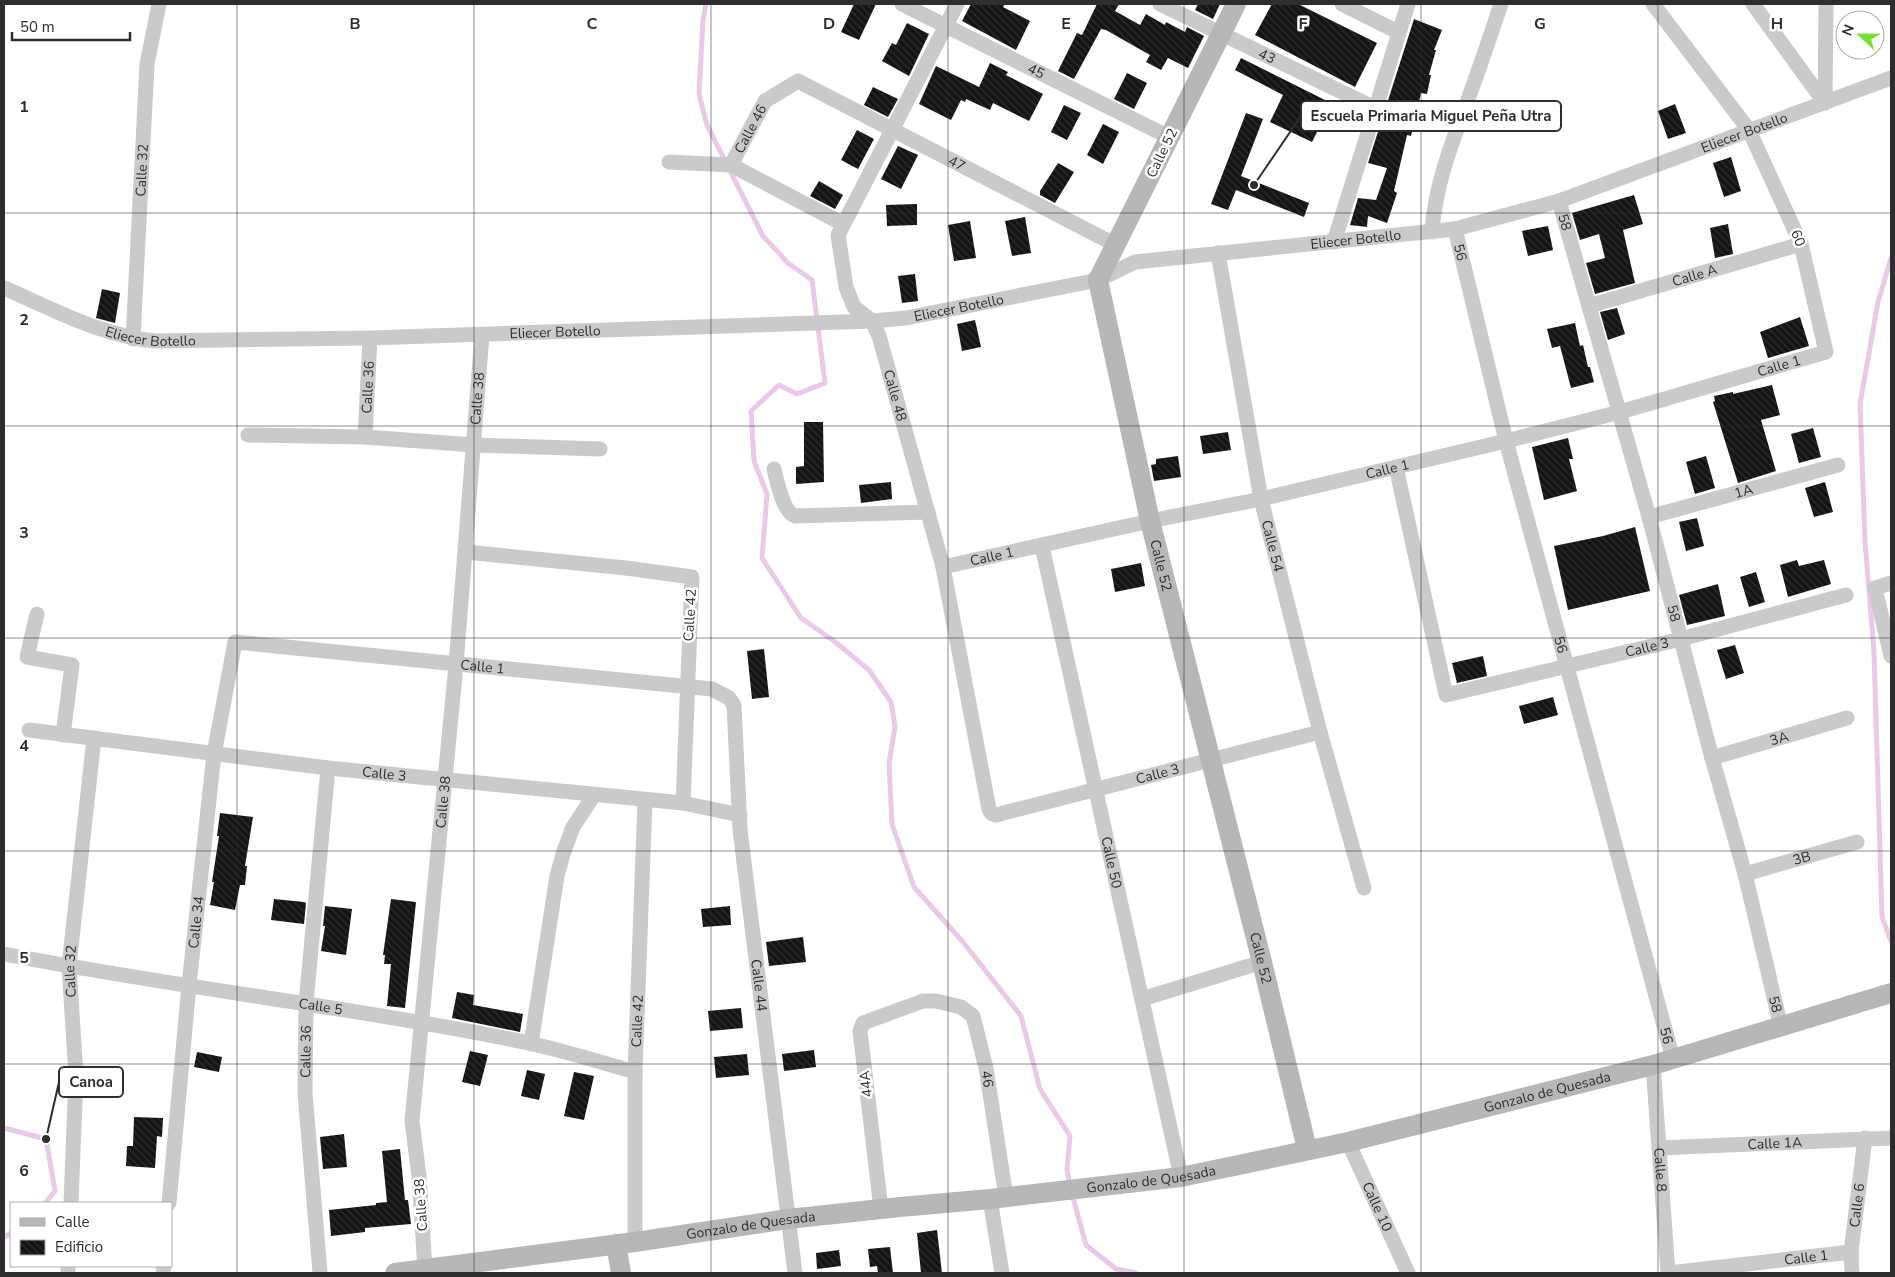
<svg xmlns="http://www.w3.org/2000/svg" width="1895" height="1277" font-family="'Nunito Sans',sans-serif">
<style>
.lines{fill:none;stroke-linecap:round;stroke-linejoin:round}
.stream{stroke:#e9c8e8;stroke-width:5}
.building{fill:url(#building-back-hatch)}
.street{stroke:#cacaca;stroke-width:15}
.secondary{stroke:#b7b7b7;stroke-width:20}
.grid{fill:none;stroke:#2d2d2d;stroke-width:1;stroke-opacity:0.55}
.labels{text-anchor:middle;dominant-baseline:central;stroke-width:5;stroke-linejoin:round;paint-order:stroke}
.street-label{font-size:14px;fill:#2d2d2d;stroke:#fff}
.grid-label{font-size:16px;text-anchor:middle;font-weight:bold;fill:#2d2d2d;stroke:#fff;stroke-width:5;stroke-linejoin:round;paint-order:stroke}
.leader{fill:none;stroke:#2d2d2d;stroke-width:2}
.callout-dot{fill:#2d2d2d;stroke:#fff;stroke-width:2}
.callout{fill:#fff;stroke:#2d2d2d;stroke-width:2}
.callout-label{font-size:15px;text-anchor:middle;font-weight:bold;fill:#2d2d2d}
</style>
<defs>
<pattern id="building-back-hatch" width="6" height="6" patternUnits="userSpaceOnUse" patternTransform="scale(1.25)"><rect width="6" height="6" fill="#141414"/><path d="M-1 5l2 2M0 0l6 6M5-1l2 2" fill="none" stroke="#2e2e2e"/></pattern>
</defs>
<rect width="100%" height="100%" fill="#fff"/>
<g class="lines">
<path class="stream" d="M706 4 703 20 699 94 707 125 763 236 788 263 812 280 825 383 797 394 779 385 751 411 754 461 767 494 762 558 801 618 834 641 869 670 891 702 895 726 889 764 892 824 914 887 963 942 1021 1016 1040 1089 1070 1136 1067 1169 1070 1186
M1891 258 1878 302 1860 404 1865 541 1874 652 1882 917 1891 941
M4 1128 46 1139 55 1191 45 1203
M1072 1194 1086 1245 1116 1269 1136 1273
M4 1237 11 1233"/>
</g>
<path class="building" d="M854 4H876L859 40 841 32Z
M971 4H1005L1003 7 1030 21 1016 50 962 21Z
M1097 4H1119L1115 11 1140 25 1146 14 1165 25 1166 22 1185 32 1187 27 1204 36 1188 68 1168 58 1161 70 1146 62 1150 55 1106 30 1101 29 1074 79 1058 71 1077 33 1082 35Z
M1198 4H1220L1213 19 1195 10Z
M1272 4H1298L1377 43 1355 87 1255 35Z
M1414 19 1442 30 1434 50H1436L1429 75H1431L1427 94 1421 93 1411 136 1407 135 1394 191 1397 193 1387 223 1368 216 1367 227 1350 225 1358 198 1376 200 1387 168 1368 163Z
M907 23 929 34 909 76 882 61 892 43 896 45Z
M1241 58 1353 114 1346 127 1325 116 1312 142 1270 122 1283 95 1235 70Z
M990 63 1008 72 1006 75 1043 94 1029 121 993 103 990 110 966 99 965 102 961 100 951 120 919 104 936 66 979 87Z
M1127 73 1147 83 1134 109 1114 99Z
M873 87 898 99 888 117 864 105Z
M1675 104 1686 133 1668 139 1658 111Z
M1064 105 1081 113 1067 140 1051 132Z
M1246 113 1263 119 1241 176 1309 203 1304 217 1236 190 1228 210 1211 204Z
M1103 124 1119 132 1103 164 1087 155Z
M857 130 874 139 858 169 841 160Z
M898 146 918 155 901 189 881 179Z
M1731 157 1741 191 1724 197 1713 163Z
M1058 163 1074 172 1055 203 1040 195V191Z
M819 181 843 195 835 209 810 196Z
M1634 195 1643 224 1623 230 1635 283 1595 294 1586 263 1605 258 1599 234 1580 240 1572 213Z
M917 204V225L887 226 886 205Z
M1025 217 1031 253 1012 256 1005 221Z
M970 221 976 258 954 261 948 225Z
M1728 224 1733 254 1715 258 1710 228Z
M1548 226 1553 250 1528 256 1522 231Z
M915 274 918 301 902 303 898 276Z
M102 289 120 293 115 323 96 318Z
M1617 308 1625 334 1608 340 1600 312Z
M1800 317 1809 346 1768 358 1760 332Z
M975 320 981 347 962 351 957 324Z
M1575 323 1580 346 1583 345 1588 367H1590L1594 382 1571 388 1560 346 1552 348 1547 329Z
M1772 385 1780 415 1761 420 1776 471 1738 483 1713 402 1715 401 1714 396 1733 392V394Z
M804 422H823L824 482 796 484V467L804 466Z
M1813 428 1821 457 1799 463 1791 434Z
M1228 432 1231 450 1203 454 1200 436Z
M1568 438 1573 459H1569L1577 491 1544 500 1532 447Z
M1178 456 1181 477 1154 481 1151 465 1156 464V459Z
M1706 456 1715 488 1695 494 1686 462Z
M891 482 892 499 861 503 859 485Z
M1825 482 1833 512 1814 517 1805 488Z
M1697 518 1704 546 1686 551 1679 522Z
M1635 527 1650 591 1568 610 1554 546 1603 536Z
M1797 560 1799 566 1824 560 1831 584 1788 597 1780 565Z
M1141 563 1145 586 1115 592 1111 569Z
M1756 572 1765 602 1749 607 1740 577Z
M1718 584 1725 616 1687 625 1679 595Z
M1735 645 1744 673 1726 679 1717 650Z
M764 649 769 697 752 699 747 651Z
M1483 656 1487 676 1457 683 1452 663Z
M1553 697 1558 715 1524 724 1519 706Z
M220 813 253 817 245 866H247L245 885H240L235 910 210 905 214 882H212L219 836H217Z
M274 899 304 902 306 903 304 924 271 920Z
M391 899 416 902 405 1008 387 1006 391 964H384L385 955H383Z
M325 906 352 909 346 955 321 951 325 926H323Z
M730 906 731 925 703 927 701 909Z
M803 937 806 962 769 966 766 942Z
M457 992 474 995 473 1005 523 1014 520 1032 452 1018Z
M741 1008 743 1028 710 1031 708 1011Z
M814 1050 816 1067 784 1071 782 1054Z
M470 1051 488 1055 480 1086 462 1082Z
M197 1052 222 1057 219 1072 194 1067Z
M747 1054 749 1075 716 1078 714 1057Z
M527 1070 545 1074 539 1100 521 1096Z
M574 1072 594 1076 584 1120 564 1116Z
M134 1117 163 1118 162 1137 157 1136 155 1168 126 1166 127 1146H133Z
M344 1134 347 1167 323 1169 320 1137Z
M400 1149 405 1200H408L411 1224 365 1228V1232L331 1236 329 1210 376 1205V1203L387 1202 382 1151Z
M937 1230 942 1273H921L917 1233Z
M890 1247 893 1273H878L877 1266 870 1267 868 1249Z
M839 1250 841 1266 817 1269 816 1253Z"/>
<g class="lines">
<g class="street">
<path id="s1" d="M902 4 1169 137"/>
<path id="s2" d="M957 4 838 235 846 287 854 307 872 321 879 336 943 567 989 809 991 813 996 815 1320 732"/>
<path id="s3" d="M1160 4 1375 108"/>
<path d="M1342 4 1398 32"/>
<path d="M1753 4 1825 103"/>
<path d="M1825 103 1826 4"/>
<path d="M669 162 731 165 843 224"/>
<path id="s4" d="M731 165 765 101 798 81 1116 245"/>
<path id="s5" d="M1559 201 1649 517 1712 758 1745 874 1781 1027"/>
<path id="s6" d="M1455 229 1506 441 1673 1059"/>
<path d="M1432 232C1435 186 1451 145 1467 102 1479 70 1490 37 1501 4"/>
<path d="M1334 242 1408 4"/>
<path id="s7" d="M1218 253 1261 499 1320 732 1364 888"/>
<path id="s8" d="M4 288C53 309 101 336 155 341L370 338 872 321 906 318 1098 280 1135 262 1455 229 1559 201 1891 78"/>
<path id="s9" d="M1589 306 1801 244"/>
<path id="s10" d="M133 339 147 64 159 4"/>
<path d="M248 435 365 437 474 445 600 449"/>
<path id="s11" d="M365 437 370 338"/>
<path id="s12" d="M1396 467 1446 695 1681 639 1846 595"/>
<path d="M774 469C777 481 783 512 795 516L928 512"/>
<path id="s13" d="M1649 517 1838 465"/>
<path id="s14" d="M1042 546 1181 1177"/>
<path d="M466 552 626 568 692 577 683 803"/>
<path id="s15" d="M943 567 1150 521 1261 499 1506 441 1620 412 1826 352 1801 244 1749 130 1653 4"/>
<path d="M1891 583 1875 588 1891 656"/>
<path d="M37 614 27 657 72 665 63 735"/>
<path id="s16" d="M29 730 328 768 683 803 740 815"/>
<path id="s17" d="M1712 758 1847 718"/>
<path id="s18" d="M1745 874 1857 842"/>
<path id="s19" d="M4 954C178 988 355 1007 529 1043 565 1051 600 1062 635 1072"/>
<path d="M1142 999 1262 962"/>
<path d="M531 1044 557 876 564 851 573 827 594 795"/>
<path id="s20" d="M1653 1065 1668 1273"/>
<path id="s21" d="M1348 1142 1408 1273"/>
<path id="s22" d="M1659 1148 1891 1138"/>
<path d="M990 1199 1002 1273"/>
<path id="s23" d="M71 1203 76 1076 69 966 94 738"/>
<path id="s24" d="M169 1203 189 985 214 754 235 642 712 689 729 698 734 705 740 830 795 1273"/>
<path id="s25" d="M881 1209 860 1031 863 1023 923 1001H936L961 1007 973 1016 986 1068 1006 1197"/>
<path id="s26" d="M635 1242V1072L645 800"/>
<path id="s27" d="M425 1269 419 1176 412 1121 456 665 482 335"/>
<path d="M68 1273V1266"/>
<path d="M163 1273 164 1266"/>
<path id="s28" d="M320 1273 305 1093 306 1003 328 768"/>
<path id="s29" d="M1669 1273 1851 1252"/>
<path id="s30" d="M1852 1273 1851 1252 1865 1138"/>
</g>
<g class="secondary">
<path id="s31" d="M1236 4 1098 280 1150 521 1262 962 1307 1149"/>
<path d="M616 1244 621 1273"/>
<path id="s32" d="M395 1273 635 1242 788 1219 900 1207 990 1199 1181 1177 1348 1142 1653 1065 1891 993"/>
</g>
</g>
<path class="grid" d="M237 4V1273M474 4V1273M711 4V1273M948 4V1273M1184 4V1273M1421 4V1273M1658 4V1273M4 213H1891M4 426H1891M4 638H1891M4 851H1891M4 1064H1891"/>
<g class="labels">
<g class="street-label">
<text stroke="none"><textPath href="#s3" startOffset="119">43</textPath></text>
<text stroke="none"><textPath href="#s1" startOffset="150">45</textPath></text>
<text stroke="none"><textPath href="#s4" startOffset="41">Calle 46</textPath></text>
<text stroke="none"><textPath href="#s8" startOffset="1776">Eliecer Botello</textPath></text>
<text transform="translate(1162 153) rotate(-64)">Calle 52</text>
<text stroke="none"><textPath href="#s4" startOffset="290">47</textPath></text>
<text stroke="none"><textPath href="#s10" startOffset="169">Calle 32</textPath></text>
<text stroke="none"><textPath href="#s5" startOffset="22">58</textPath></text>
<text transform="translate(1798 238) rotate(68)">60</text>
<text stroke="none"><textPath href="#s8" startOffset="1371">Eliecer Botello</textPath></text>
<text stroke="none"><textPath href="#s6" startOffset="24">56</textPath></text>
<text stroke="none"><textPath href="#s9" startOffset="110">Calle A</textPath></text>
<text stroke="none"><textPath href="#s8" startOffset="966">Eliecer Botello</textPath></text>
<text stroke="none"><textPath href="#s8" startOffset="561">Eliecer Botello</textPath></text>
<text stroke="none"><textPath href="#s8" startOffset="156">Eliecer Botello</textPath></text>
<text stroke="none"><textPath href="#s15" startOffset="860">Calle 1</textPath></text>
<text stroke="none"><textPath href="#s11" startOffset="50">Calle 36</textPath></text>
<text stroke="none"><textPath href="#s2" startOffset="435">Calle 48</textPath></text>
<text stroke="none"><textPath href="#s27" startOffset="874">Calle 38</textPath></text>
<text stroke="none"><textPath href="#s15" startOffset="455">Calle 1</textPath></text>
<text stroke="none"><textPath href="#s13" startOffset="98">1A</textPath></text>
<text stroke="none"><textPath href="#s7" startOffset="298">Calle 54</textPath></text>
<text stroke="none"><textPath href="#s15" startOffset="50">Calle 1</textPath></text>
<text stroke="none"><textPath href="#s31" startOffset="601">Calle 52</textPath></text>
<text stroke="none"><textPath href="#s5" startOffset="428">58</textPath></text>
<text transform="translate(690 615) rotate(-87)">Calle 42</text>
<text stroke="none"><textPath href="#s6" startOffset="429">56</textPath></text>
<text stroke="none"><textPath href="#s12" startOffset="440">Calle 3</textPath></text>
<text stroke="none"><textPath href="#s24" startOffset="814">Calle 1</textPath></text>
<text stroke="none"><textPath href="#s17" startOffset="70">3A</textPath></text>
<text stroke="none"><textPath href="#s16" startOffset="358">Calle 3</textPath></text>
<text stroke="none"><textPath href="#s2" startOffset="1036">Calle 3</textPath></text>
<text stroke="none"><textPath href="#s27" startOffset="469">Calle 38</textPath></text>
<text stroke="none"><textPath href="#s18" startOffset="59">3B</textPath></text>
<text stroke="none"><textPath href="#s14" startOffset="324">Calle 50</textPath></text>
<text stroke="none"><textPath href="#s24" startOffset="282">Calle 34</textPath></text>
<text stroke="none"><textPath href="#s31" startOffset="1006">Calle 52</textPath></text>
<text stroke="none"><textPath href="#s23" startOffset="232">Calle 32</textPath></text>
<text stroke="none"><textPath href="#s24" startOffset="1354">Calle 44</textPath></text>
<text stroke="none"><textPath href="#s5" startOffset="832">58</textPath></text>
<text stroke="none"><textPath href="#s19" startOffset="321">Calle 5</textPath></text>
<text stroke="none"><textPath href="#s26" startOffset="221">Calle 42</textPath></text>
<text stroke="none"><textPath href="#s6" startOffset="834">56</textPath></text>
<text stroke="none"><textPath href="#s28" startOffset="222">Calle 36</textPath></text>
<text stroke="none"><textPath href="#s25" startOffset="370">46</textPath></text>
<text transform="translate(866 1084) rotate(-97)">44A</text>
<text stroke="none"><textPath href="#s32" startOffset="1168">Gonzalo de Quesada</textPath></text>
<text stroke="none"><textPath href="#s22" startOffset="116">Calle 1A</textPath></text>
<text stroke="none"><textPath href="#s20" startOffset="105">Calle 8</textPath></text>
<text stroke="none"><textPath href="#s32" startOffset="762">Gonzalo de Quesada</textPath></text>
<text transform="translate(421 1205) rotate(-94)">Calle 38</text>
<text stroke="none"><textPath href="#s30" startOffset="68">Calle 6</textPath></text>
<text stroke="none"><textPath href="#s21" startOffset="71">Calle 10</textPath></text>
<text stroke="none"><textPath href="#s32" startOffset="359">Gonzalo de Quesada</textPath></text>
<text stroke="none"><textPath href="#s29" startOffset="138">Calle 1</textPath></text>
</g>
</g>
<g class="grid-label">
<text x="355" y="29">B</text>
<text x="592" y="29">C</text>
<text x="829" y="29">D</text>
<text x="1066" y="29">E</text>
<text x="1303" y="29">F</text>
<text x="1540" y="29">G</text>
<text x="1777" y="29">H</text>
<text x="24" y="112">1</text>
<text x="24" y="325">2</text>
<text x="24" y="538">3</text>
<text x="24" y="751">4</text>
<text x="24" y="963">5</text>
<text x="24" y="1176">6</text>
</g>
<path class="leader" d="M1254 185L1301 116M46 1139L59 1082"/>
<g class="callout-dot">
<circle cx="1254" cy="185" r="5"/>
<circle cx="46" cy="1139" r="5"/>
</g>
<g class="callout">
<rect x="1301" y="101" width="260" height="30" rx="5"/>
<rect x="59" y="1067" width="64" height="30" rx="5"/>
</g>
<g class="callout-label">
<text x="1431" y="121">Escuela Primaria Miguel Peña Utra</text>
<text x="91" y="1087">Canoa</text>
</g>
<rect width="1895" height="1277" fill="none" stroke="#2d2d2d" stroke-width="10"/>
<rect x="10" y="1202" width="162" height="65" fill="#ffffff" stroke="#ababab"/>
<rect x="20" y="1218" width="25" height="8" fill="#b7b7b7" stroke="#ababab"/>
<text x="55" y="1227" font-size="15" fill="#2d2d2d">Calle</text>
<rect x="20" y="1240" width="25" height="15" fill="url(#building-back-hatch)" stroke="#ababab"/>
<text x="55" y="1252" font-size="15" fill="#2d2d2d">Edificio</text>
<g transform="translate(1860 35) rotate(292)"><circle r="24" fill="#ffffff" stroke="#ababab"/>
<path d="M0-4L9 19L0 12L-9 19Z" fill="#7bdd36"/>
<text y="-8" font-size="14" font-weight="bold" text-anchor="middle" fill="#2d2d2d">N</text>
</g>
<path d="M12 32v8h118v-8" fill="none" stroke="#2d2d2d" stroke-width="2.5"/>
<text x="20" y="32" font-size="15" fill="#2d2d2d" stroke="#ffffff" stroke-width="4" paint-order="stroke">50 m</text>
</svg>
